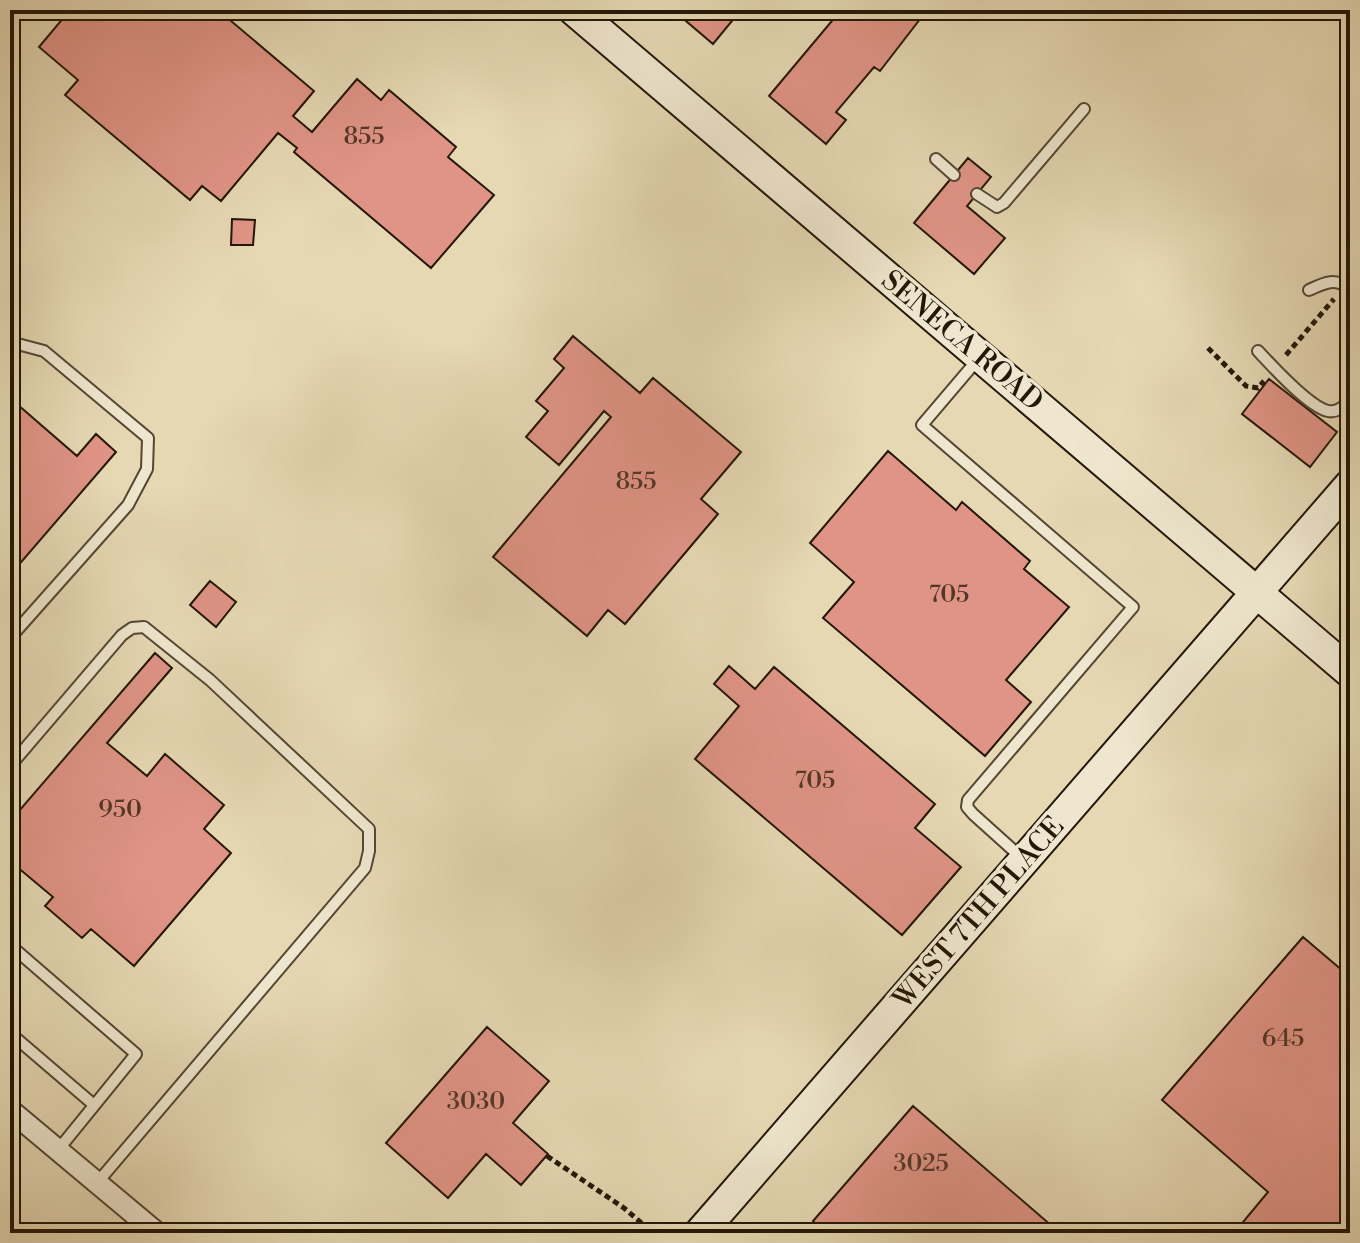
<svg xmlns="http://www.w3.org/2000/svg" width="1360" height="1243" font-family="'Libre Bodoni',serif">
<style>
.building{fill:#e09486;stroke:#231707;stroke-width:2}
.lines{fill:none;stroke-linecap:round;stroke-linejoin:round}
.lane-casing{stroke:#544732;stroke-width:14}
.street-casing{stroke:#544732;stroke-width:24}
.secondary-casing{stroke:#231707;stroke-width:34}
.path{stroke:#231707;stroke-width:5;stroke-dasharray:6 4;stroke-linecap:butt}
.lane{stroke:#eee6ce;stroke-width:10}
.street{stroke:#eee6ce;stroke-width:20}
.secondary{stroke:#eee6ce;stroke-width:30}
.labels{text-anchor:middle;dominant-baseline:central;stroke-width:7;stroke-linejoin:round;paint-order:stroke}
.number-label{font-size:24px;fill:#523627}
.street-label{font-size:28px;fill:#231707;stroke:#eee6ce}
</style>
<rect width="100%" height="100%" fill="#e5d8b3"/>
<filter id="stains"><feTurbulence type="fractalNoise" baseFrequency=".0025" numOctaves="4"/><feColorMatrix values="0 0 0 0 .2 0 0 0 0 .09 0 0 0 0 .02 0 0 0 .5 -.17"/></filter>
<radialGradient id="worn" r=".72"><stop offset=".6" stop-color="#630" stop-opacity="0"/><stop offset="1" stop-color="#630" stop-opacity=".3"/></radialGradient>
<path class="building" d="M70 10H218L314 91 293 116 312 132 357 79 381 100 389 90 456 147 448 157 494 195 431 268 294 152 297 148 278 133 221 201 202 186 190 200 65 95 78 80 39 47Z
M673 10H741L713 44Z
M841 10H927L880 71 874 67 836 112 846 120 826 144 769 96Z
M968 158 991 177 967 206 1005 238 974 274 914 223Z
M232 219 255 220 253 245H231Z
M573 336 640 393 653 378 741 452 701 499 718 514 625 624 608 610 587 636 493 557 611 417 604 411 559 465 526 437 548 411 536 401 564 368 554 359Z
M1269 379 1337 432 1310 467 1242 414Z
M10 398 77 456 96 434 116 452 10 575Z
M888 451 956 510 962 502 1030 561 1024 569 1069 607 1006 680 1031 702 985 756 823 618 854 582 810 543Z
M210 581 236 602 216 627 190 605Z
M155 653 172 668 107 743 147 776 165 754 224 805 204 829 231 853 134 966 91 929 82 938 45 906 53 897 10 861V849L18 840 10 833V816L13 818Z
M729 666 755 689 774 667 935 804 915 828 961 867 902 935 695 759 739 706 714 684Z
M1303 937 1350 977V1233H1244L1238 1228 1268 1192 1162 1100Z
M487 1027 549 1081 513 1123 548 1154 521 1185 486 1154 448 1198 386 1143Z
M913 1106 1060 1233H807L815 1223 813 1221Z"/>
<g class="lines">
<g class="lane-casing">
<path id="lane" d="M936 159 954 175
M977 194 997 207 1004 203 1084 109
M1309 290C1326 282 1334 278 1350 288
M10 342 44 351 148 438 147 469 128 505 10 638
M1258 351C1272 366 1309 407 1328 411 1337 413 1344 407 1350 400
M979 358 922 425 1133 607 968 800 967 807 973 814 1023 859
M10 766 122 635 132 628 144 627 210 680 369 829V851L365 868 97 1183
M10 945 136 1054 58 1150
M10 1033 94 1105"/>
</g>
<g class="street-casing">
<path id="street" d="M10 1110 157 1233"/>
</g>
<g class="secondary-casing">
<path id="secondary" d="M574 10 1350 672
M700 1233 1350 485"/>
</g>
<path class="path" d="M1208 348 1246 386 1258 388 1264 381
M1286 355 1334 299
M547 1156 624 1208 652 1232"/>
<use href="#lane" class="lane"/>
<use href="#street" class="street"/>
<use href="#secondary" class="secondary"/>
</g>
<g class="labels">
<g class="number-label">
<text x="364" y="137">855</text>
<text x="636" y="482">855</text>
<text x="949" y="595">705</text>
<text x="815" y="781">705</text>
<text x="120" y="810">950</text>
<text x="1283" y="1039">645</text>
<text x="476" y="1102">3030</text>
<text x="921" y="1164">3025</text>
</g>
<g class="street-label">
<text transform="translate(962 341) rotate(40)">SENECA ROAD</text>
<text transform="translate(979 913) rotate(-49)">WEST 7TH PLACE</text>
</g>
</g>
<rect width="1360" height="1243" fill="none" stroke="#e5d8b3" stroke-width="40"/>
<rect x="12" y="12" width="1336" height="1219" fill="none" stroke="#231707" stroke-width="4"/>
<rect x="20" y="20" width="1320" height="1203" fill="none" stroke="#231707" stroke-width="2"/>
<rect width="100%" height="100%" filter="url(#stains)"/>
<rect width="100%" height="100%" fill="url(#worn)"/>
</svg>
